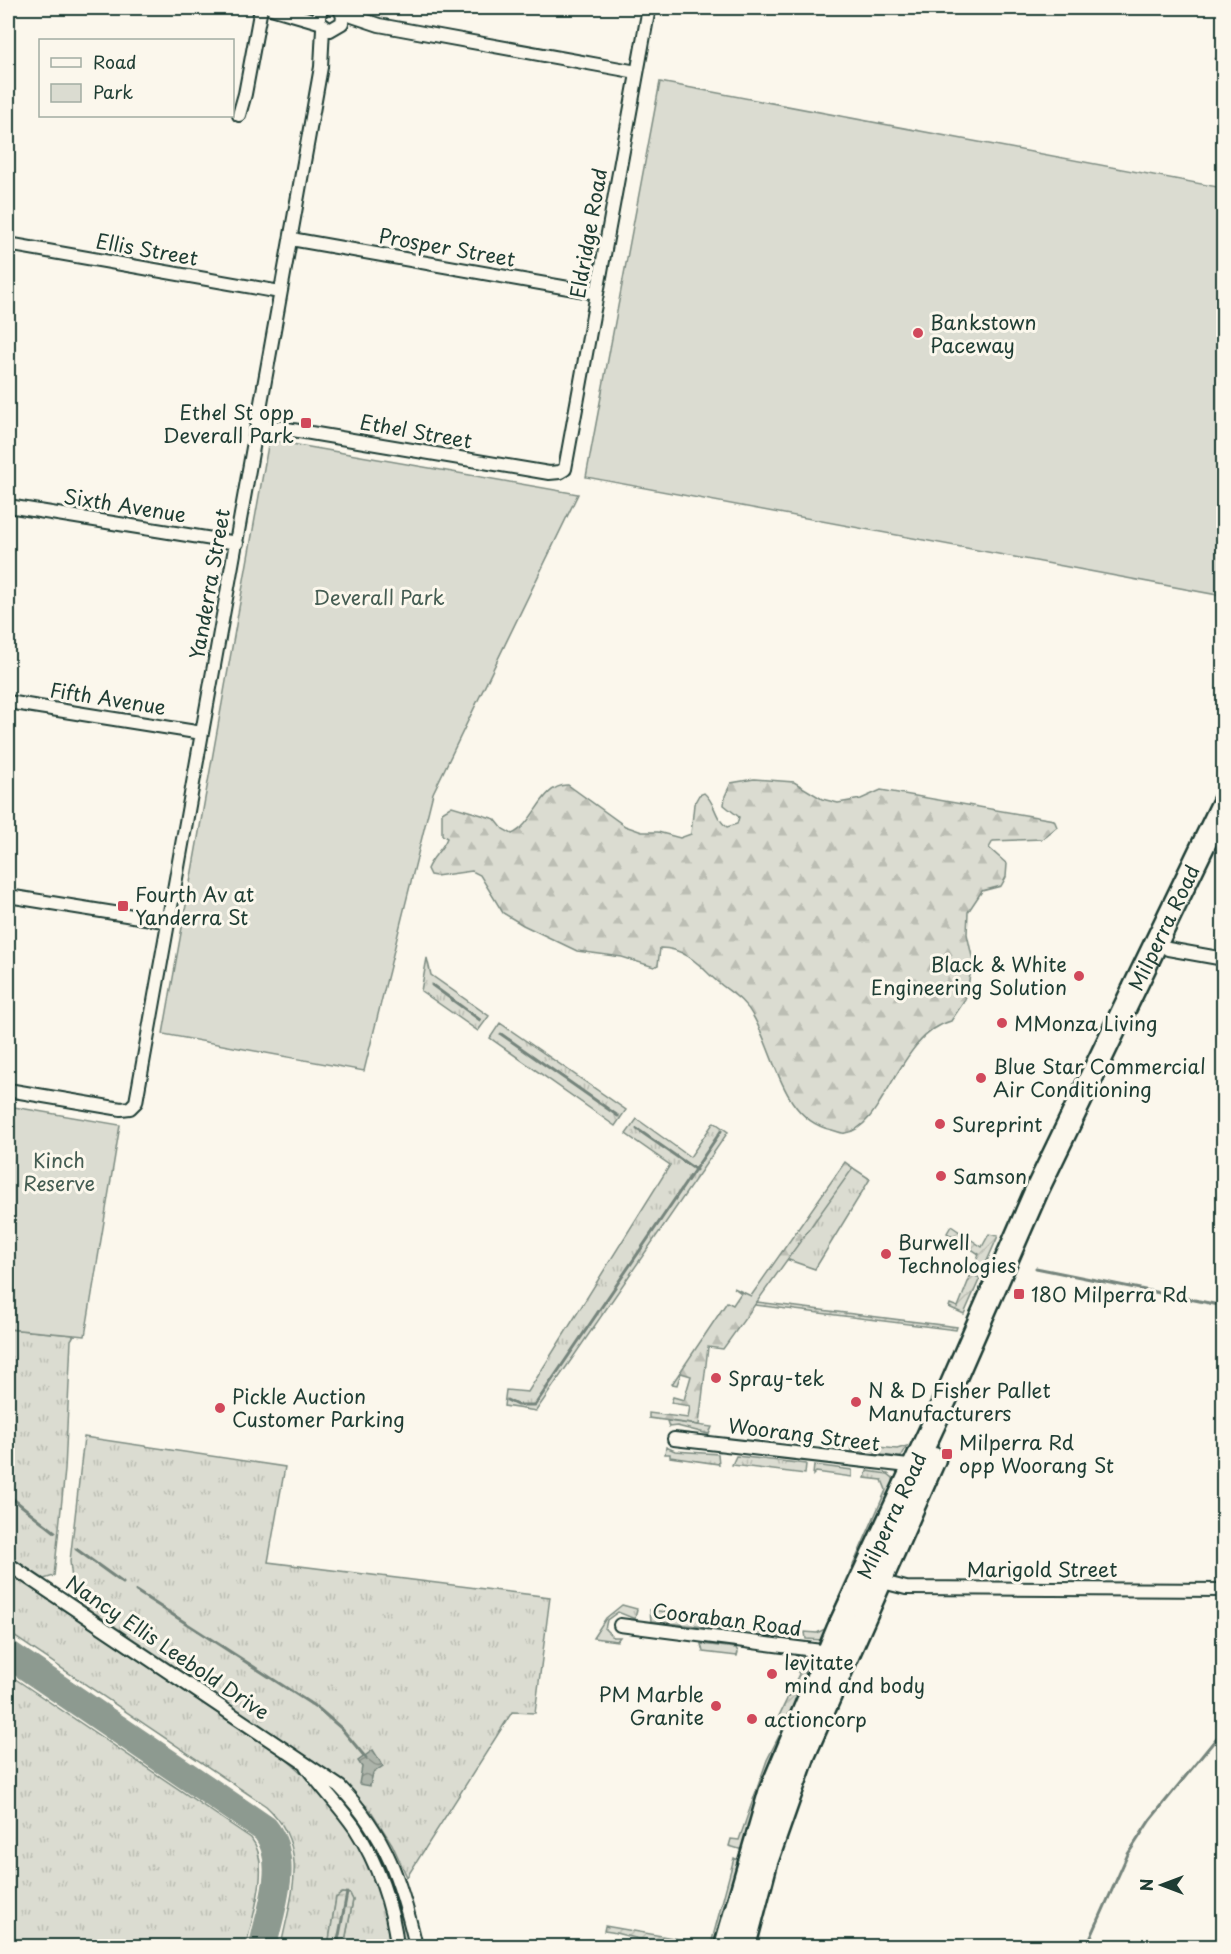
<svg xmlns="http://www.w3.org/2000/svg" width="1231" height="1954" font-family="'Playpen Sans',sans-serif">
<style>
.grass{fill:url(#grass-tufts);stroke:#7d8c82;stroke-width:1.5}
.forest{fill:url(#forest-firs);stroke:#7d8c82;stroke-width:1.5}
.wetland{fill:url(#wetland-marsh);stroke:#7d8c82;stroke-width:1.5}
.park{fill:#dbdcd1;stroke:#7d8c82;stroke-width:1.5}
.garden{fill:url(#garden-furrows);stroke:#7d8c82;stroke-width:1.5}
.water{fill:url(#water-waves);stroke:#74847b;stroke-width:1.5}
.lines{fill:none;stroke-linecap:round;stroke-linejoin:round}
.stream{stroke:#74847b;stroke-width:3}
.taxiway{stroke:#8d9a90;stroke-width:28}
.street-casing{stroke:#1f3d34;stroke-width:16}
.highway-casing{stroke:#1f3d34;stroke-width:27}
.street{stroke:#fbf7ec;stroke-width:12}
.highway{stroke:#fbf7ec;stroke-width:22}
.poi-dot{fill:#d1495b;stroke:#fbf7ec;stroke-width:2}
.labels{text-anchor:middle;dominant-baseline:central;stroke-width:6;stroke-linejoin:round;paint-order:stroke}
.street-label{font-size:20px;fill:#1f3d34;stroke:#fbf7ec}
.poi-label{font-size:20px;fill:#1f3d34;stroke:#fbf7ec;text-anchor:start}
.park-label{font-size:20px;fill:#455d53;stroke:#fbf7ec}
</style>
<defs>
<pattern id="grass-tufts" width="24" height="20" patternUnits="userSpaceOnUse" patternTransform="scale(1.5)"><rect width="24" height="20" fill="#dbdcd1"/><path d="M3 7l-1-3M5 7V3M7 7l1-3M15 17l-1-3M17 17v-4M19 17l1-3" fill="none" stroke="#bcbeb4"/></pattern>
<pattern id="forest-firs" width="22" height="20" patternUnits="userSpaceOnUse" patternTransform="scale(1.5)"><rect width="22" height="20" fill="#dbdcd1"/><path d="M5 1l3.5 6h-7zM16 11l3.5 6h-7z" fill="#bcbeb4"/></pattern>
<pattern id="wetland-marsh" width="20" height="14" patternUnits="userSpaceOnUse" patternTransform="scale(1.5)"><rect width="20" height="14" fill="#dbdcd1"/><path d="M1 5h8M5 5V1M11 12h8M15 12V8" fill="none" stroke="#bcbeb4"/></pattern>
<pattern id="garden-furrows" width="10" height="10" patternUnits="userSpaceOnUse" patternTransform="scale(1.5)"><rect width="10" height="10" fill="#dbdcd1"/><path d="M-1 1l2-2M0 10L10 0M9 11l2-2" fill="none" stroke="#bcbeb4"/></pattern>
<pattern id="water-waves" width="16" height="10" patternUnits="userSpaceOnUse" patternTransform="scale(1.5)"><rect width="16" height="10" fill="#adb4aa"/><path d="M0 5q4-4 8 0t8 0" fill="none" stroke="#8c948b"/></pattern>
</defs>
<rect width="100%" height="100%" fill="#fbf7ec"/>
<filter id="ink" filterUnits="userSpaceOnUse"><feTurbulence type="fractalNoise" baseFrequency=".0167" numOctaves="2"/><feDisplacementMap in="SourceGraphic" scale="12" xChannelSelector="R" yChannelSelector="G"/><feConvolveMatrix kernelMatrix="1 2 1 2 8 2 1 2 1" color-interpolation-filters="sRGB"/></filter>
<g filter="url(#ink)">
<path class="grass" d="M427 958 431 975 489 1016 478 1031 421 991Z
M500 1023 626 1110 615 1126 490 1038Z
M637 1119 690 1157 714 1122 728 1132 536 1411 504 1406 506 1390 528 1392 670 1165 626 1134Z
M850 1166 870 1179 815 1269 786 1259Z
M8 1329 74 1335 71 1340 65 1470 54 1576 44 1579 8 1555Z
M667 1421 712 1427 709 1434 677 1426 669 1427Z
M84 1437 285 1467 268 1562 550 1597 535 1713 512 1712 407 1877 392 1844 371 1811 332 1773 74 1599 70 1561Z
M850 1444 897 1449 907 1446 901 1457H897L851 1451Z
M666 1447 675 1451 718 1454 719 1464 670 1457V1454H665Z
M736 1456 806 1464 805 1474 732 1465Z
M814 1465 852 1470V1477L816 1472 813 1475Z
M867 1471 888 1474 893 1478 894 1486 822 1640 806 1639 805 1632 817 1633 825 1629 886 1490 882 1480 865 1478Z
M8 1572 278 1753C335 1797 389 1873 389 1946H344L353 1900 350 1894 343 1893 336 1898 328 1946H281C291 1895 311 1847 266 1806L8 1632Z
M622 1605 637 1609 635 1619 618 1612 607 1620 605 1629 613 1637H620L617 1641 593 1638 606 1618Z
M650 1610 742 1621 740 1631 651 1621Z
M753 1622 796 1627 797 1635 795 1638 752 1632Z
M701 1644 736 1648 738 1652 737 1656 703 1652Z
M796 1655 813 1662 790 1724 785 1723 806 1677 800 1664 793 1663Z
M8 1674 251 1838C272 1864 252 1917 246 1946H8Z
M779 1736 784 1739 743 1850 729 1846 731 1839 739 1840 767 1760Z
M319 1775C348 1798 375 1830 389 1866 399 1891 404 1920 411 1946H403L392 1895Z
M734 1858 740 1861 717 1946H701L702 1943 711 1944Z"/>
<path class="forest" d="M754 779 794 782 822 799 838 803 861 799 881 790 1054 820 1057 827 1042 839 993 841 989 848 1007 864 1006 877 1001 886 982 891 968 912 967 934 973 961 965 1000 951 1021C898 1035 884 1129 845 1133 842 1134 836 1131 832 1130 781 1119 776 1055 753 1016 743 997 725 990 711 976 696 961 682 948 660 948L658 965 654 967 622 957 577 951 523 925 503 913 480 875 472 871 436 876 430 875 427 869C432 857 443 849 447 838L442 835V812L452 806 495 819 503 829 512 834C535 824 541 784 568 785L625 826 642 832H658L680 838 691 834 694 804 699 795 704 793C716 803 714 818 727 827L737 824 739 817 724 805 725 796 731 783Z
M845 1162 853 1168 723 1349 708 1347 699 1425 649 1418V1413L688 1418 690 1406 671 1403 673 1397 684 1400 691 1376 681 1373 677 1385 672 1384 727 1302 733 1305 741 1293 734 1288 751 1296Z"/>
<path class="wetland" d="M342 1893 350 1894 353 1900 344 1946H328L336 1898Z"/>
<path class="park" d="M660 82 1223 188V596L586 477Z
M269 440 578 494 433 793 364 1071 163 1034Z
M8 1106 120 1125 85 1336 8 1329Z"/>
<path class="garden" d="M951 1226 982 1247 989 1234 998 1236 983 1270 974 1266 979 1254 947 1233Z
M965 1271 980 1278 964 1314 949 1307 950 1304 958 1307 970 1277 964 1273Z
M757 1302 957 1327 956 1330 755 1305Z
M793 1663 804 1667 806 1677 785 1723 779 1716 799 1674Z
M605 1926 702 1943 701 1946C689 1947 681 1941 669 1940 664 1939 660 1941 655 1941 637 1941 619 1932 604 1931Z"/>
<path class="water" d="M373 1750 383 1766 373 1773 370 1786 359 1784 362 1767 358 1761Z"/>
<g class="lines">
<path class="stream" d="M1216 59 1224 69
M432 985 480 1020
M501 1034 618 1116
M637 1129 696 1170
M1036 1268 1224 1306
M507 1400 517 1405H535L721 1131
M8 1495 55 1532
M76 1549 123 1583
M136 1591 319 1709 341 1728 366 1758
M337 1946 347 1893
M1087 1946 1128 1854 1150 1820 1224 1729"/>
<path class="taxiway" d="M8 1654 265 1829C291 1861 270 1910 263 1946"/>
<g class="street-casing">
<path id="street" d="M271 8 319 22
M323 8 319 15V22L330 30 342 23 343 16 339 8
M343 13 379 25 637 72
M239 115 245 94 261 8
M291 239 597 293
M8 244 280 292
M257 424 549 473 560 472 565 469 649 8
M8 506 237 543
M8 702 202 733
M8 896 170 922
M1168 949 1224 959
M8 1090 121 1109 130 1108 136 1102 321 67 323 28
M674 1439 917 1467
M8 1564 340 1787C387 1836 401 1882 416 1946
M875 1580 906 1588 1224 1590
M620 1625 829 1652
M306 1766C321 1787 340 1806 355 1828 377 1862 393 1906 397 1946"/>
</g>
<g class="highway-casing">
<g id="highway">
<path id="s1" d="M726 1946 770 1793 838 1630 950 1389 1036 1192 1224 802"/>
<path d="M744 1946 766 1862 804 1754 934 1459"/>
</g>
</g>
<use href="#street" class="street"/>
<use href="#highway" class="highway"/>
</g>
</g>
<g class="poi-dot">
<circle cx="918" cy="333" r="6"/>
<rect x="300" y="417" width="12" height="12" rx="3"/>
<rect x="117" y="900" width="12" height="12" rx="3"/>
<circle cx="1079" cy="976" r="6"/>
<circle cx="1002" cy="1023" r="6"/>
<circle cx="981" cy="1078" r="6"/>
<circle cx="940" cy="1124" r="6"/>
<circle cx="941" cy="1176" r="6"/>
<circle cx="886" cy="1254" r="6"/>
<rect x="1013" y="1288" width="12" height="12" rx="3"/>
<circle cx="716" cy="1378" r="6"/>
<circle cx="856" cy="1402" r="6"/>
<circle cx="220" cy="1408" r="6"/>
<rect x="941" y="1448" width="12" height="12" rx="3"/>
<circle cx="772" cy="1674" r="6"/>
<circle cx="716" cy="1706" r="6"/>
<circle cx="752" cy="1719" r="6"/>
</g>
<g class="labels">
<g class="street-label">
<text transform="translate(588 233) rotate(-80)">Eldridge Road</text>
<text transform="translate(447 247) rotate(10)">Prosper Street</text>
<text transform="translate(147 249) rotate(10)">Ellis Street</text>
<text transform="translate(416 431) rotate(10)">Ethel Street</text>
<text transform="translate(125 505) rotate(9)">Sixth Avenue</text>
<text transform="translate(209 584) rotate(-80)">Yanderra Street</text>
<text transform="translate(108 698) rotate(9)">Fifth Avenue</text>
<text stroke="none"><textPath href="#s1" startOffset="1110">Milperra Road</textPath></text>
<text transform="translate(804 1434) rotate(7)">Woorang Street</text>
<text stroke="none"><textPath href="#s1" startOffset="462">Milperra Road</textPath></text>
<text x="1042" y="1569">Marigold Street</text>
<text transform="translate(727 1619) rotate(7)">Cooraban Road</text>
<text transform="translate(168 1647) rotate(34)">Nancy Ellis Leebold Drive</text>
</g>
<g class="poi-label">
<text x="930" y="322">Bankstown<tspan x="930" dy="23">Paceway</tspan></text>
<text x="294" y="412" text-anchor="end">Ethel St opp<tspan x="294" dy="23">Deverall Park</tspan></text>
<text x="135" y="894">Fourth Av at<tspan x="135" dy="23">Yanderra St</tspan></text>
<text x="1067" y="964" text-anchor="end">Black &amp; White<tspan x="1067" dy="23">Engineering Solution</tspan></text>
<text x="1014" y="1023">MMonza Living</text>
<text x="993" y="1066">Blue Star Commercial<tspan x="993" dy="23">Air Conditioning</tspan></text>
<text x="952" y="1124">Sureprint</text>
<text x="953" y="1176">Samson</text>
<text x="898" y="1242">Burwell<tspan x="898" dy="23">Technologies</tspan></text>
<text x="1031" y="1294">180 Milperra Rd</text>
<text x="728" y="1378">Spray-tek</text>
<text x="868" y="1390">N &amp; D Fisher Pallet<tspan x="868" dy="23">Manufacturers</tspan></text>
<text x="232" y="1396">Pickle Auction<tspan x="232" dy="23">Customer Parking</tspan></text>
<text x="959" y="1442">Milperra Rd<tspan x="959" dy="23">opp Woorang St</tspan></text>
<text x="784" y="1662">levitate<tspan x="784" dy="23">mind and body</tspan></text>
<text x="704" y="1694" text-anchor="end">PM Marble<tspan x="704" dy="23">Granite</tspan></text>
<text x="764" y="1719">actioncorp</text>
</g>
<g class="park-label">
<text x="379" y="597">Deverall Park</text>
<text x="59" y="1160">Kinch<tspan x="59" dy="23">Reserve</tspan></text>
</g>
</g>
<rect width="1231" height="1954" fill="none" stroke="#fbf7ec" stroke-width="30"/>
<rect x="15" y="15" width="1201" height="1924" fill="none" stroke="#1f3d34" stroke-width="2" filter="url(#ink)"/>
<rect x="39" y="39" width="195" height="78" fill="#fbf7ec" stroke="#a3ada2" stroke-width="1.5"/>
<rect x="51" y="58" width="30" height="9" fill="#fbf7ec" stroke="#a3ada2" stroke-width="1.5"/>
<text x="93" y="69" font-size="18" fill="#1f3d34">Road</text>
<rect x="51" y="84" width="30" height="18" fill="#dbdcd1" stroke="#a3ada2" stroke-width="1.5"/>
<text x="93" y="99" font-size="18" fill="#1f3d34">Park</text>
<g transform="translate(1162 1885) rotate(270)" stroke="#fbf7ec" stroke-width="4.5" paint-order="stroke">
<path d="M0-4.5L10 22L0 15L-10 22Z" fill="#1f3d34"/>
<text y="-9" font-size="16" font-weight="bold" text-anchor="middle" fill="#1f3d34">N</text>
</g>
</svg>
